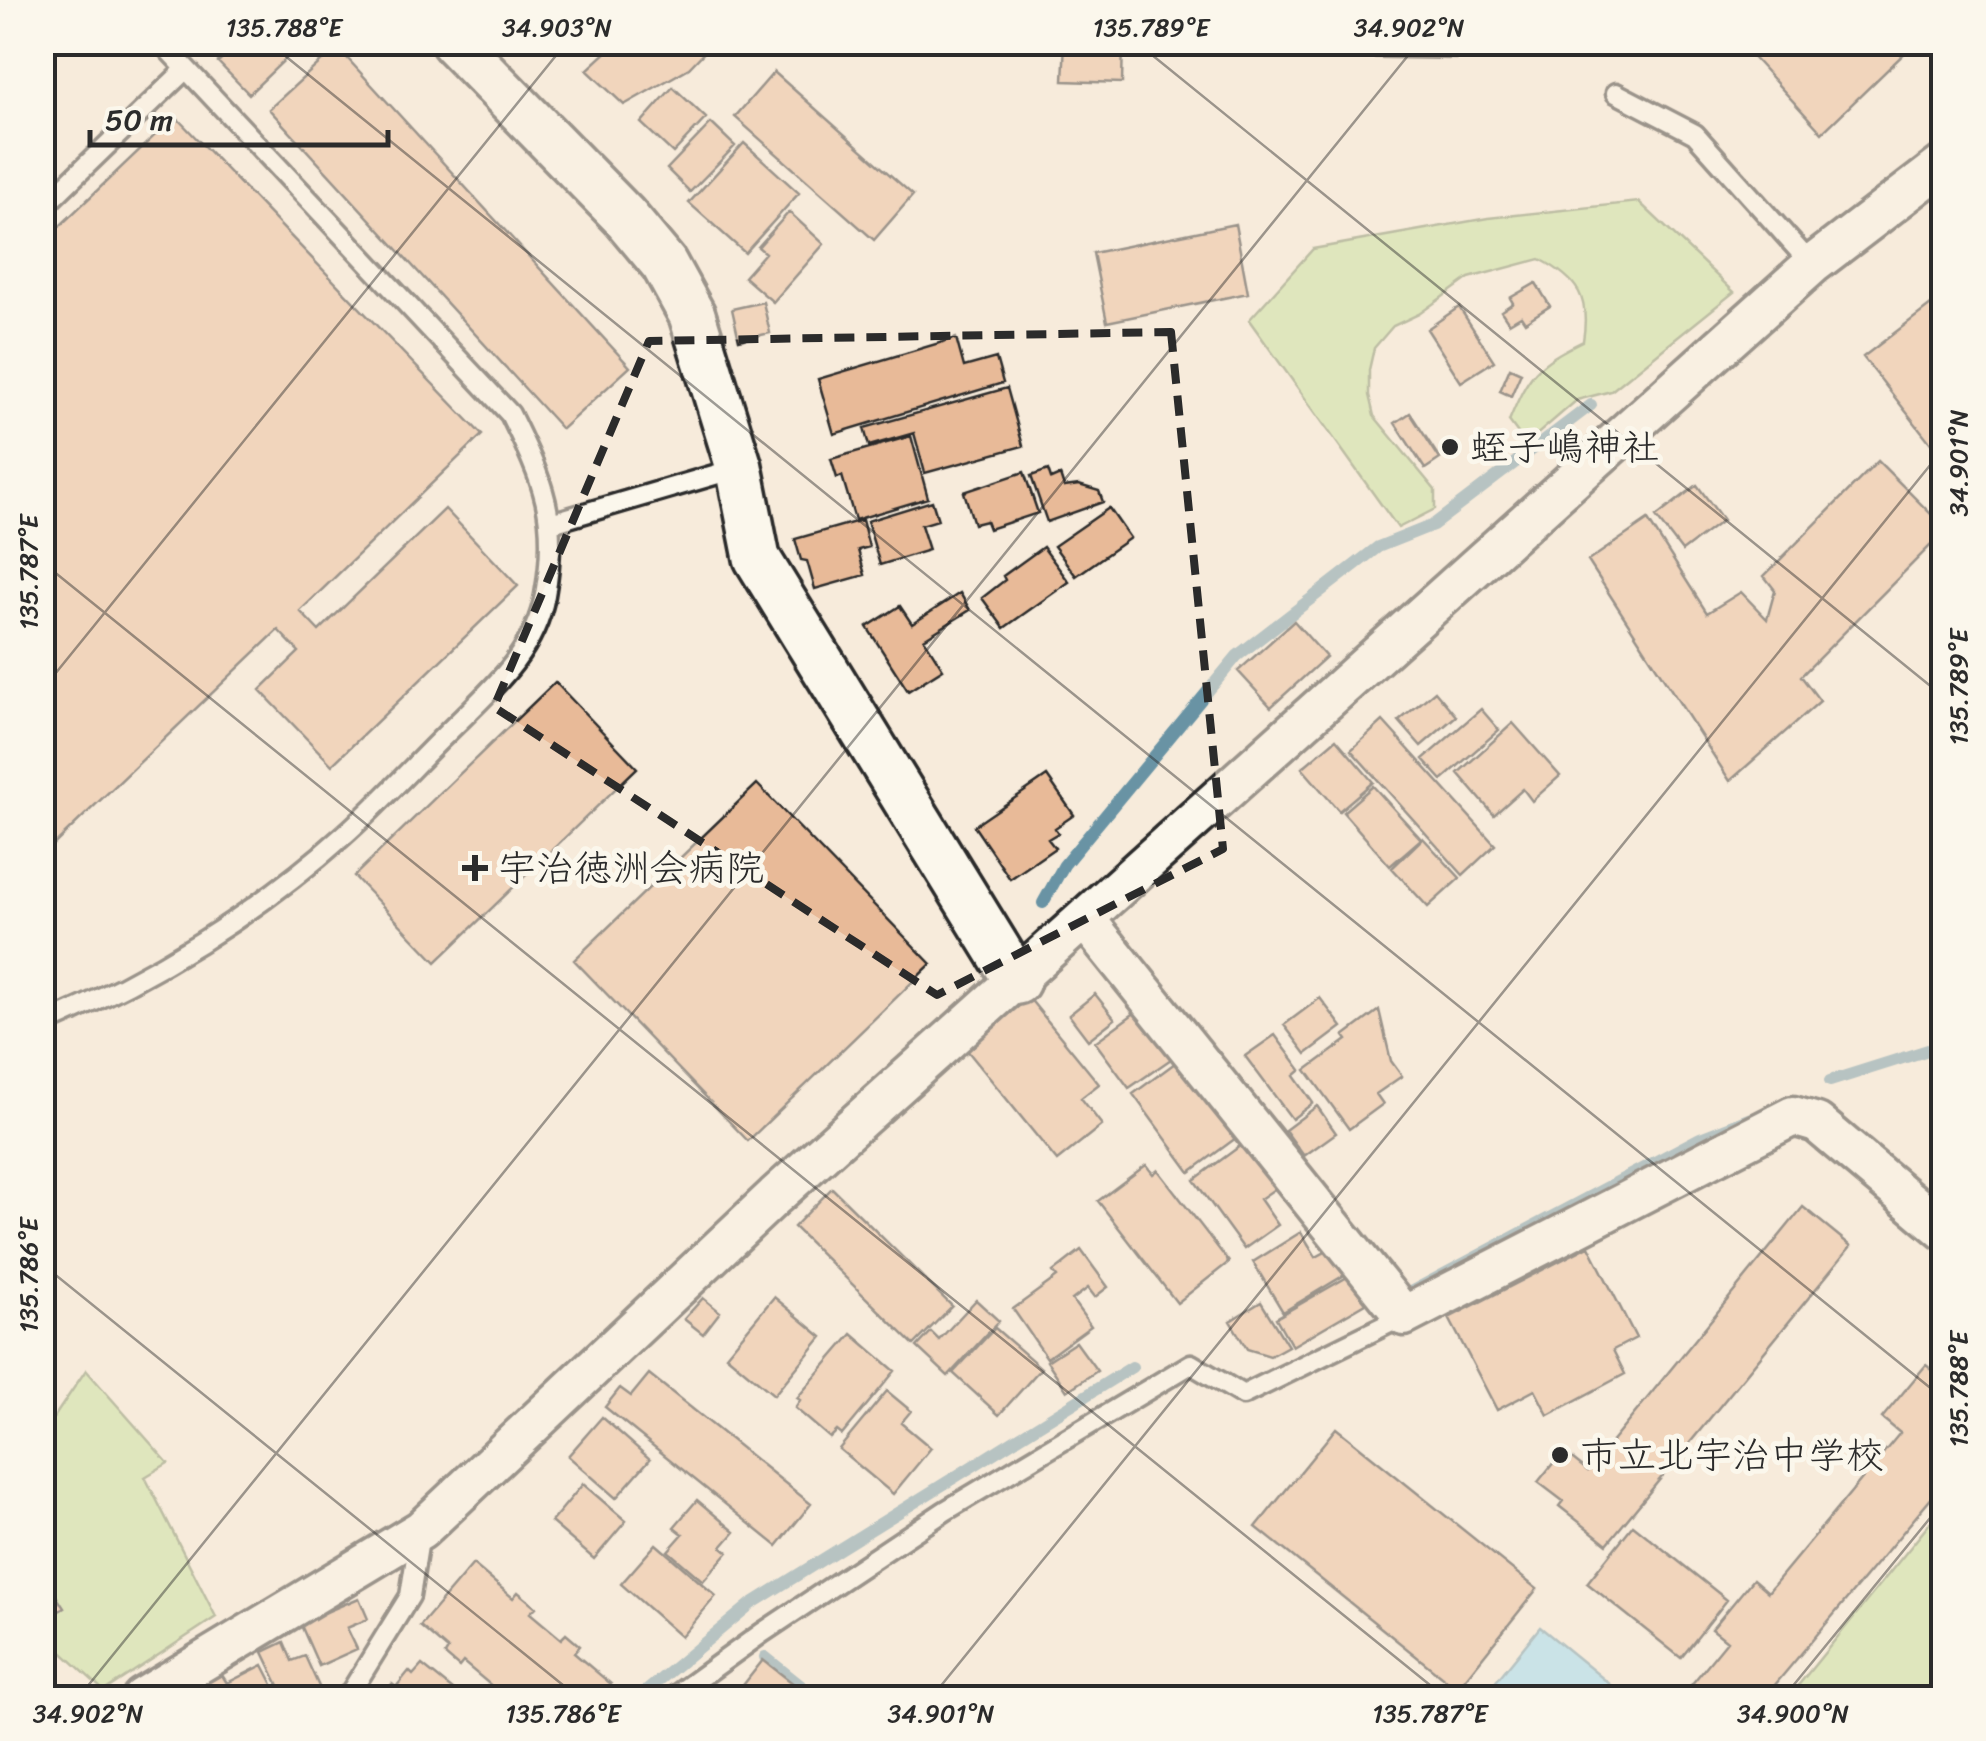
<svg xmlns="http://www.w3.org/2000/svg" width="1986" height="1741" font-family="Sriracha,'Klee One',sans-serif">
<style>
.green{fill:#c2e199;stroke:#768662;stroke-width:2.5}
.water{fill:#93d9f5;stroke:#6993a4;stroke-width:2.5}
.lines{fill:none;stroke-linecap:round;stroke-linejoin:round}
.stream{stroke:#6993a4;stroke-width:12}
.building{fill:#e8ba98;stroke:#2b2b2b;stroke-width:2.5}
.service-casing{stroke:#2b2b2b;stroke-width:25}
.minor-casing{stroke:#2b2b2b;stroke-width:45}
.tertiary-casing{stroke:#2b2b2b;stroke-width:52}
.service{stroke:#fbf7ec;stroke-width:18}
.minor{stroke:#fbf7ec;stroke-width:38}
.tertiary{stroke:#fbf7ec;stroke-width:45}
.marked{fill:none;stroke:#2b2b2b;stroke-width:8;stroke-dasharray:20 12;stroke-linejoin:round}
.ticks{fill:none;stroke:#2b2b2b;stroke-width:2.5;stroke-opacity:0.45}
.poi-dot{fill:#2b2b2b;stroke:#fbf7ec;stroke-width:4}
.labels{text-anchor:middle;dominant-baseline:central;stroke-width:10;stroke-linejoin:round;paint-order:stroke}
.poi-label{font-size:38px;fill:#2b2b2b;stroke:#fbf7ec;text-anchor:start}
.neatline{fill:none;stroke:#2b2b2b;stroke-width:4}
.ticks-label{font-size:25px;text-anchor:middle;fill:#2b2b2b}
</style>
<rect width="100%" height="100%" fill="#f7ebdb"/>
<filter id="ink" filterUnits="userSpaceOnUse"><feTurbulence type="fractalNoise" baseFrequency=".01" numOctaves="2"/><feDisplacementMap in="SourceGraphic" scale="20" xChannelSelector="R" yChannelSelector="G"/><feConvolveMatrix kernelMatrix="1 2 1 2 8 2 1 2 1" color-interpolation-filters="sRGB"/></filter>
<g filter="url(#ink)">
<path class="green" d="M1639 202 1734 292 1611 391 1577 400 1526 444 1509 421C1529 373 1536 364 1583 341 1590 298 1579 280 1540 259L1469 278 1419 314 1393 326 1374 348 1369 370V395L1374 416 1435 490V509L1398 528 1249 320 1313 249 1488 218Z
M86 1370 168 1463 145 1477 216 1617 104 1691 43 1635 42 1435Z
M1943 1507V1698H1788Z"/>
<path class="water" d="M1540 1627 1627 1698H1489L1485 1695Z"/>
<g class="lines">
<path class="stream" d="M1043 903 1064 865 1237 656 1378 547 1433 525 1591 405
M1830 1081 1944 1045
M1399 1298 1700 1138 1752 1118
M765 1657 816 1698
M638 1698 751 1604 1132 1367"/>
</g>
<path class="building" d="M239 42H303L249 94 218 62Z
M605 42H714L689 68 624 105 587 70 611 48Z
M1065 42H1123L1122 83 1063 81Z
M1331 42H1457L1456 59 1331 57Z
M1739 42H1916L1822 133Z
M337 47 630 367 562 429 269 109Z
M774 72 913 195 874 240 735 117Z
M673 87 706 118 673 153 641 123Z
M175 116 482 435 300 611 319 631 445 509 518 586 332 765 260 690 299 652 278 630 42 856V243Z
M711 123 735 146 690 192 667 169Z
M744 143 799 193 745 253 689 203Z
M789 212 824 244 773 302 744 277 765 253 758 247Z
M1235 224 1248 293 1107 322 1093 253Z
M1536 283 1550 306 1525 322 1521 316 1509 323 1501 311 1513 303 1510 298Z
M1944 295V460L1863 357Z
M763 302 770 333 739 340 732 309Z
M1459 307 1494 361 1461 382 1427 329Z
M956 338 964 367 996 358 1003 383 834 434 818 379Z
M1510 368 1521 373 1511 396 1500 391Z
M1007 388 1023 446 925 473 914 433 869 446 864 428Z
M1410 413 1440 459 1425 469 1395 423Z
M911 436 928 498 855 520 842 476 837 478 831 459Z
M1878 461 1944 527V532L1801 676 1820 701 1730 781 1588 561 1648 520 1707 613 1741 592 1767 619 1775 590 1764 576Z
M1048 470 1051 479 1060 475 1064 487 1079 485 1099 491 1103 502 1047 522 1031 476Z
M1024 472 1038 513 989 529 986 521 974 524 964 492Z
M1697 485 1723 520 1682 551 1656 517Z
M932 501 938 520 921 525 929 550 880 565 867 521Z
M1109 508 1130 538 1076 576 1054 546Z
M862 520 869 547 858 550 865 575 815 589 807 561 801 560 795 539Z
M1043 547 1069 582 1004 628 982 598 1005 580 1003 576Z
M960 593 970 610 924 639 943 669 908 691 867 627 900 606 912 624Z
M1294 621 1326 657 1271 707 1238 671Z
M555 682 637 768 436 962 354 876Z
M1435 691 1456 716 1421 746 1399 721Z
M1481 709 1499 730 1442 780 1423 759Z
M1383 721 1495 845 1463 875 1351 750Z
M1513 723 1560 776 1532 801 1523 789 1494 815 1458 773Z
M1336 739 1373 782 1339 811 1302 768Z
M1047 776 1074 815 1055 828 1058 833 1048 839 1055 848 1010 879 974 826Z
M757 784 931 964 748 1141 574 960Z
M1373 786 1421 839 1390 866 1343 812Z
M1423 838 1460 878 1428 907 1392 868Z
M1095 994 1115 1019 1088 1040 1069 1015Z
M1029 998 1099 1084 1081 1098 1102 1125 1057 1161 966 1049Z
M1320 998 1342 1027 1306 1054 1284 1025Z
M1140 1009 1174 1057 1129 1088 1095 1042Z
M1379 1010 1391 1061 1402 1076 1376 1094 1383 1104 1349 1129 1306 1070 1347 1040 1344 1036Z
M1275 1035 1301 1070 1294 1076 1313 1103 1292 1119 1245 1056Z
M1179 1060 1236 1138 1190 1172 1133 1094Z
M1317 1106 1336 1133 1304 1156 1285 1130Z
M1244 1143 1276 1188 1260 1199 1278 1225 1244 1249 1194 1180Z
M1146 1165 1153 1174 1158 1170 1229 1262 1177 1303 1098 1201Z
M832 1188 952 1306 914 1345 794 1227Z
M1803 1207 1851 1246 1607 1544 1559 1506 1563 1501 1538 1482 1563 1451 1588 1471Z
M1301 1232 1316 1257 1331 1249 1346 1274 1283 1312 1253 1262Z
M1589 1246 1636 1338 1613 1350 1625 1374 1548 1415 1535 1390 1497 1410 1449 1318Z
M1081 1250 1108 1287 1095 1297 1088 1288 1072 1300 1091 1326 1047 1358 1013 1309 1057 1277 1053 1272Z
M1356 1272 1371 1300 1292 1346 1276 1318Z
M774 1297 822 1337 774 1395 726 1355Z
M703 1298 720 1312 703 1334 684 1319Z
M976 1300 999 1321 948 1376 917 1347 931 1332 939 1340Z
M1261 1302 1288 1346 1270 1356 1247 1349 1230 1321Z
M995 1328 1041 1368 999 1415 953 1373Z
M852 1334 895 1371 842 1435 837 1431 830 1438 795 1408 800 1400 797 1398Z
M1076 1342 1097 1371 1067 1391 1047 1361Z
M1926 1365 1944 1379V1483L1764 1698H1708L1691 1685 1727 1641 1712 1629 1753 1579 1768 1592 1900 1433 1882 1418Z
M649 1374 811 1504 777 1546 605 1407 620 1388 631 1396Z
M887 1391 911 1411 901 1423 931 1448 893 1494 839 1449Z
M602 1417 650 1459 616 1498 568 1456Z
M1336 1428 1537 1589 1457 1689 1256 1527Z
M583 1484 626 1521 594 1559 551 1522Z
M697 1500 735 1532 722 1547 728 1552 703 1581 668 1551 683 1534 674 1527Z
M1633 1525 1727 1600 1681 1658 1587 1583Z
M656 1544 716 1596 681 1637 621 1584Z
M473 1564 513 1598 518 1592 536 1607 530 1613 561 1639 566 1634 580 1646 574 1653 611 1684 598 1698H506L463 1662 459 1667 445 1655 448 1650 420 1626Z
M42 1574 64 1608 42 1621Z
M359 1598 368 1619 347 1628 357 1649 319 1666 300 1623Z
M284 1642 292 1661 305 1656 321 1691 305 1698H285L263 1652Z
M763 1660 812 1698H733Z
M263 1665 280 1698H206L200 1686 222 1675 227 1683Z
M422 1665 463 1698H380L392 1684 396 1687 409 1671 413 1675Z"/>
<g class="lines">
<g class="service-casing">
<path id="service" d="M1616 93 1695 134 1812 265
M42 208 186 69
M551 523 738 468
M42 1025C150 979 256 914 343 836 377 806 408 772 440 740 482 697 534 658 545 595 559 517 544 483 510 414L161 42
M347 1698 410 1596 420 1533
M672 1698 762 1633 945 1511 1191 1364 1243 1395 1404 1316"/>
</g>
<g class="minor-casing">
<path id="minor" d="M1085 919 1404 1316 1793 1116 1817 1123 1944 1230
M142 1698 421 1530 775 1196 1812 265 1944 164"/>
</g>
<g class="tertiary-casing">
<path id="tertiary" d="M454 42 624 216 664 264 692 315 739 467 757 558 1017 981"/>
</g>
<use href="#service" class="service"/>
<use href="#minor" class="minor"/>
<use href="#tertiary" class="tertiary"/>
</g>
</g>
<path d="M0 0H1986V1741H0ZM1171 332 1223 849 937 995 494 707 649 341Z" fill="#f7ebdb" fill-opacity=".55" fill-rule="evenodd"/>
<path class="marked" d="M1171 332 1223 849 937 995 494 707 649 341Z"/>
<path class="ticks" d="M268 42 1944 1399M1136 42 1944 697M42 562 1446 1698M42 690 567 42M42 1264 579 1698M78 1698 1419 42M931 1698 1944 448M1783 1698 1944 1501"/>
<g class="poi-dot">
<circle cx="1450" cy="447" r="10"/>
<path d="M470 853h10v10h10v10h-10v10h-10v-10h-10v-10h10z"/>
<circle cx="1560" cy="1455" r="10"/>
</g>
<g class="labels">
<g class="poi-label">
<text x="1470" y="447">蛭子嶋神社</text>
<text x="498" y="868">宇治徳洲会病院</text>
<text x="1580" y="1455">市立北宇治中学校</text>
</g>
</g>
<rect width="1986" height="1741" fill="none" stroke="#fbf7ec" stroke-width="110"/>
<path d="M90 130v15h298v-15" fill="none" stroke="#2b2b2b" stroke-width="5"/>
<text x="105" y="130" font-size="30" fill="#2b2b2b" stroke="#fbf7ec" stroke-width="8" paint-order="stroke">50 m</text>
<rect x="55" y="55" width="1876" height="1631" class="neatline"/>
<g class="ticks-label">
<text x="284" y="36">135.788°E</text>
<text x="557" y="36">34.903°N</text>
<text x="1151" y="36">135.789°E</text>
<text x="1409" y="36">34.902°N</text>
<text transform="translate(1958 463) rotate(-90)" y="9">34.901°N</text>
<text transform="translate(28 572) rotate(-90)" y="9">135.787°E</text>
<text transform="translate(1958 687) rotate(-90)" y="9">135.789°E</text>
<text transform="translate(28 1275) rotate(-90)" y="9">135.786°E</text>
<text transform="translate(1958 1389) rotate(-90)" y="9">135.788°E</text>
<text x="88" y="1722">34.902°N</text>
<text x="563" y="1722">135.786°E</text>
<text x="941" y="1722">34.901°N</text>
<text x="1430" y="1722">135.787°E</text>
<text x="1793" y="1722">34.900°N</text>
</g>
</svg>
